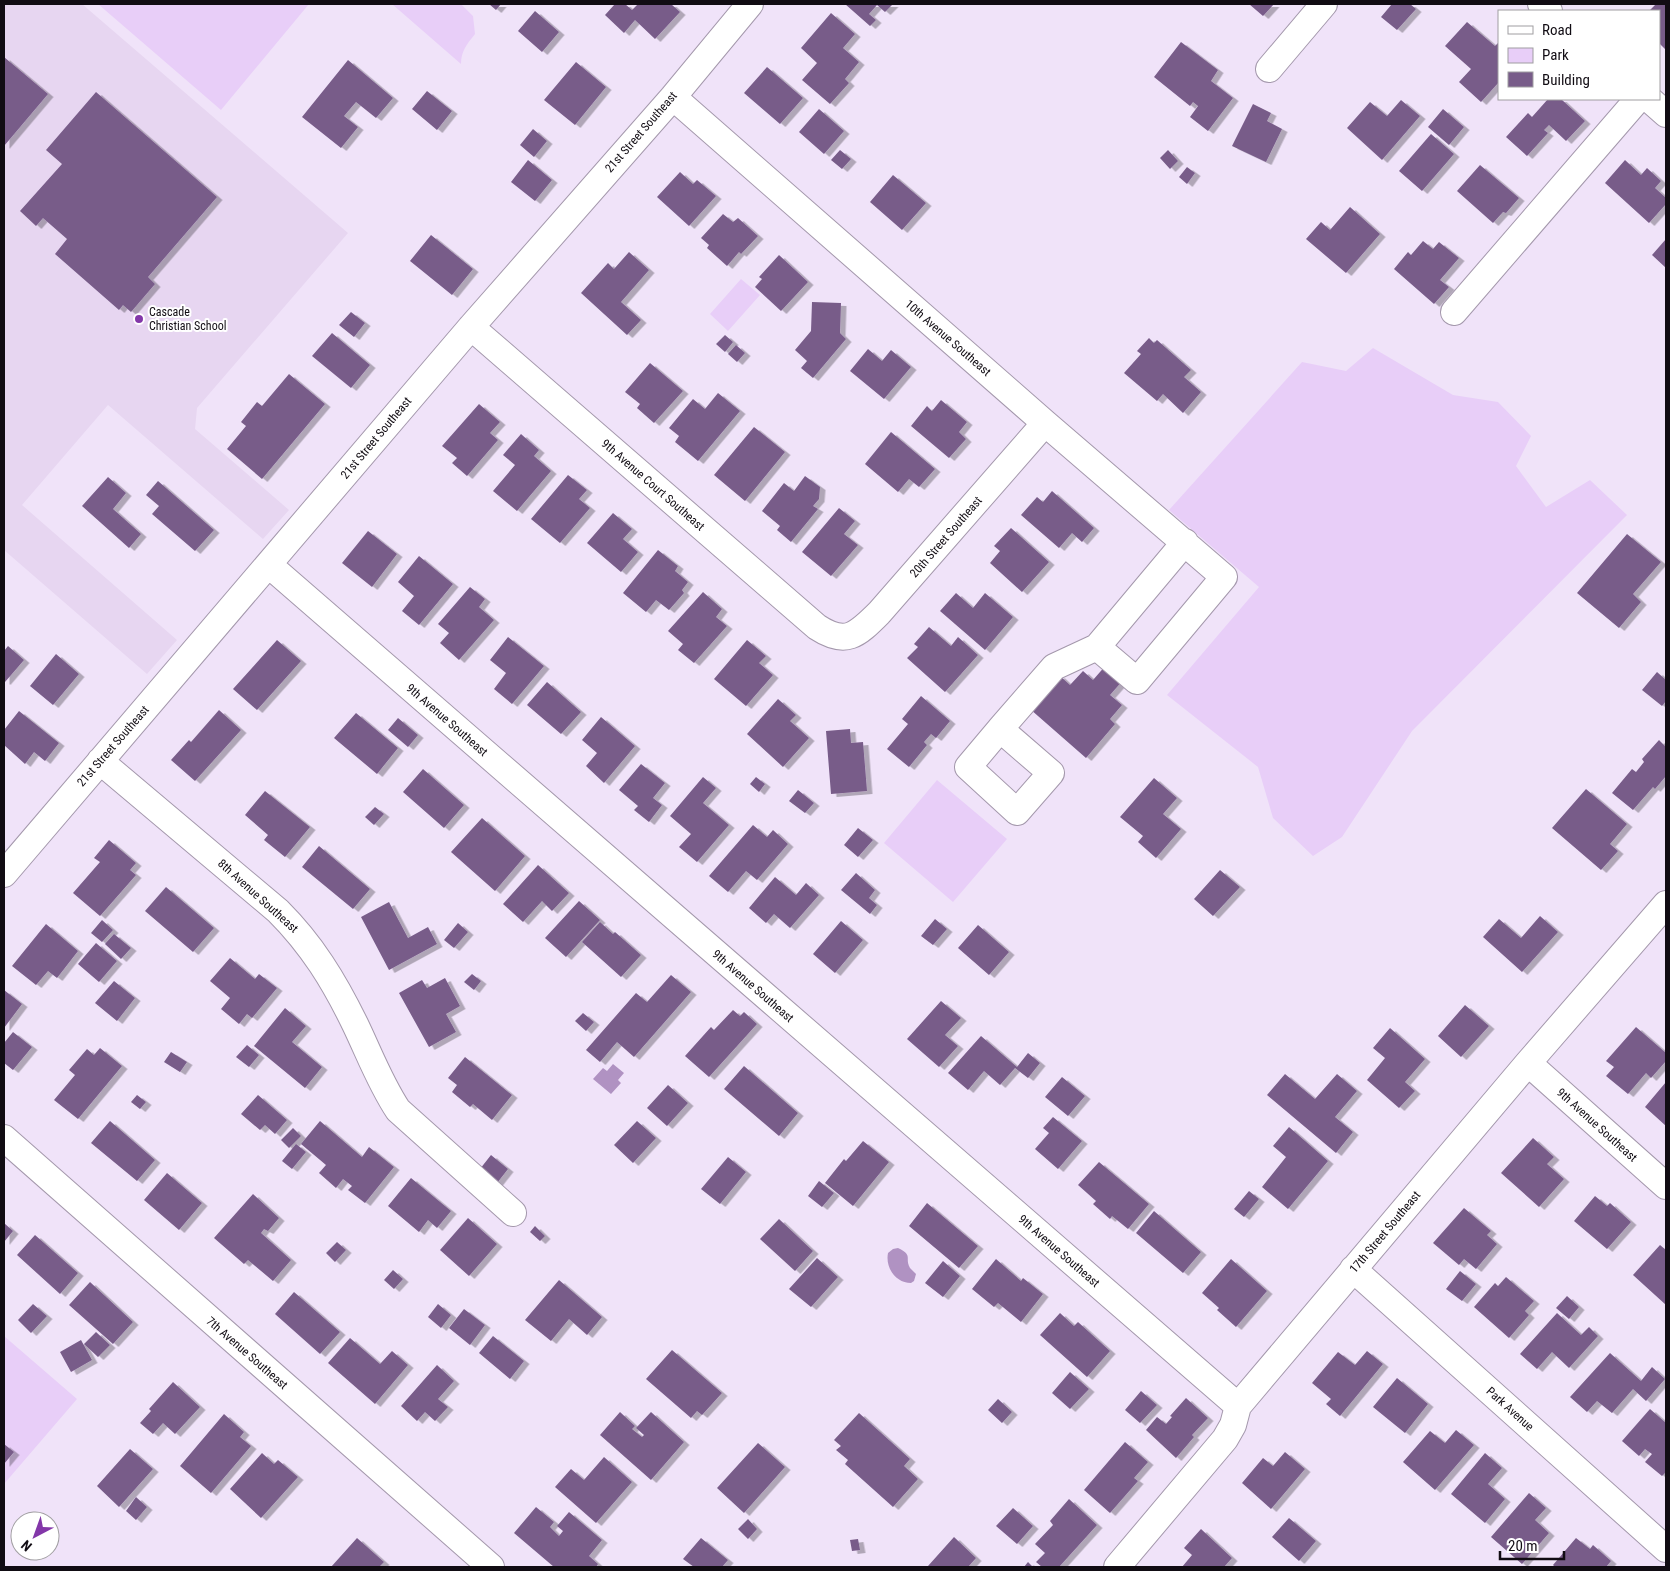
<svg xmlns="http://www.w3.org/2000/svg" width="1670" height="1571" font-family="'Roboto Condensed',sans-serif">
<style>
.built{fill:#e7d6f1}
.green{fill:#e8cef8}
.water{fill:#b092c2}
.building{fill:#785c89;filter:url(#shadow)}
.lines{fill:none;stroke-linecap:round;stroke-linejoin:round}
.minor-casing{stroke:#a498ac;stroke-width:28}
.minor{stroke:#fff;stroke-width:26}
.poi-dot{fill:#8337a9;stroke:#fff;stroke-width:2}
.labels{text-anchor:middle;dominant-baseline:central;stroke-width:4;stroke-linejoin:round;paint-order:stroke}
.street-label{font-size:12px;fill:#110c13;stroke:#fff}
.poi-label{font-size:12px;fill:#110c13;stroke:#fff;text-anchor:start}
</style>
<defs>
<filter id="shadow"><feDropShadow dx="5.5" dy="3" stdDeviation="0" flood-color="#0004"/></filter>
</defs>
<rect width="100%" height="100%" fill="#f0e3f9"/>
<path class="built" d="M4 4H82L348 233 197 408 195 429 289 510 263 539 108 405 22 505 177 640 147 674 4 550Z"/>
<path class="green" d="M98 4H309L221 110Z
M392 4H461L473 16 475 34C467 44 461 51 461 64Z
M741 279 760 295 728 331 710 314Z
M1373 348 1453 395 1498 402 1531 436 1516 466 1546 507 1590 480 1627 515 1412 731 1342 837 1313 856 1273 818 1258 767 1167 695 1259 587 1169 510 1302 362 1346 371Z
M937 780 1007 839 953 902 884 843Z
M4 1336 77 1399 4 1484V1464L14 1453 4 1444Z"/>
<path class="water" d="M613 1064 624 1073 618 1080 621 1083 611 1094 593 1079 603 1068 607 1071Z
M898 1248C914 1256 904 1257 910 1268 912 1270 914 1272 916 1274L914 1281 911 1283C896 1283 885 1268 888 1253L893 1249Z"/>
<path class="building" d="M489 4H501L496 10Z
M615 4H625L632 10 638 4H671L680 12 655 39 635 20 624 33 605 15Z
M845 4H893L885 12 877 5 869 14 876 20 870 26Z
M1249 4H1274L1263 16Z
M1392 4H1410L1416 9 1397 30 1381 17Z
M1656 4H1666V50L1659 43V11H1649Z
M535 11 559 32 542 52 518 31Z
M831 13 855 34 843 48 859 62 845 79 849 83 830 104 802 80 817 63 801 48Z
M1467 22 1495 46 1499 42V82L1481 102 1459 82 1471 69 1445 46Z
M1181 42 1218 70 1211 81 1233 98 1208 131 1190 117 1198 106 1193 102 1190 106 1154 77Z
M4 57 48 94 4 146Z
M348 60 393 98 376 118 356 102 344 116 358 127 341 148 302 117Z
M576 62 606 87 575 125 544 100Z
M767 67 803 98 780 124 744 93Z
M427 91 452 111 437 130 412 109Z
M96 92 217 197 148 277 155 284 131 312 123 305 119 310 55 254 67 239 43 218 36 226 20 211 62 164 46 150Z
M1548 99H1561L1585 121 1566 141 1549 125 1544 130 1548 133 1527 156 1506 137 1528 113 1532 117Z
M1401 100 1420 116 1382 160 1347 128 1370 102 1387 116Z
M1253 104 1271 113 1267 121 1282 129 1266 162 1232 146Z
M819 109 844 131 824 154 799 132Z
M1443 109 1464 127 1449 145 1428 127Z
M533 129 547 141 534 157 520 145Z
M1431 134 1454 154 1422 191 1399 171Z
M840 150 851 159 842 169 831 160Z
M1168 150 1178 161 1170 169 1160 158Z
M528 160 552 180 535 201 511 182Z
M1625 160 1641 175 1647 168 1661 181 1655 188 1666 198V204L1649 223 1605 183Z
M1480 165 1519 198 1506 213 1503 212 1493 223 1457 191Z
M1187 167 1195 173 1187 184 1179 177Z
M680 172 693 184 697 180 716 196 689 226 657 197Z
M893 175 926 203 902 230 870 202Z
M1350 207 1380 234 1346 273 1306 239 1321 222 1330 230Z
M723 214 733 222 738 218 758 236 741 254 739 252 727 266 707 248 709 245 701 238Z
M431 235 473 269 452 295 410 261Z
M1666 239V268L1652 255Z
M1423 241 1433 249 1439 242 1459 258 1440 280 1449 287 1434 304 1394 269 1408 252 1411 255Z
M629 252 649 270 621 302 641 320 627 335 581 293 608 263 614 269Z
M779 255 808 282 781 311 755 287 762 279 759 277Z
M812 302 841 303 840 333 846 339 813 378 801 368 807 361 795 350 811 331Z
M351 312 365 323 354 337 339 325Z
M332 333 370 365 351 388 312 356Z
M725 335 733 342 725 352 716 344Z
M1149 338 1154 343 1157 340 1191 370 1184 377 1201 392 1183 413 1163 394 1157 401 1124 373 1141 354 1137 351Z
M736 345 745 353 737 362 728 354Z
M868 349 882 361 891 350 911 367 884 399 850 371Z
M650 363 683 391 654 423 637 408 640 404 625 392Z
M289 374 325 404 262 479 227 449 246 426 241 422 257 402 262 406Z
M718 393 740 411 698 461 675 442 679 436 669 428 693 399 705 409Z
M941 400 967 422 959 432 966 439 949 458 911 426 927 406 932 411Z
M479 404 500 422 490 433 498 440 467 476 452 463 457 458 442 446Z
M754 427 785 452 745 501 714 475Z
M891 432 935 469 919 487 909 479 898 492 865 464Z
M521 434 539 450 534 456 551 471 517 511 493 491 515 465 503 455Z
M568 475 587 490 579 499 590 508 560 543 531 519Z
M805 476 820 487 819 499 813 506 818 509 791 542 777 530 780 526 762 511 784 483 794 491Z
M108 477 126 493 113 509 141 534 129 548 82 506Z
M158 481 214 530 195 551 152 514 159 506 146 495Z
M1052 491 1094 528 1082 542 1072 533 1059 548 1021 515 1037 497 1043 502Z
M839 508 855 521 844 534 858 545 831 576 802 552Z
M613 513 632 529 623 539 638 552 621 572 587 543Z
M1011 528 1049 562 1022 592 990 563 1000 551 994 546Z
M368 531 397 554 372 587 342 563Z
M1627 534 1661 562 1633 594 1641 602 1619 628 1577 593Z
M658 550 678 566 675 571 688 582 682 590 684 593 669 610 656 600 646 612 623 593Z
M419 556 453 584 419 625 402 611 414 596 398 582Z
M470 587 485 599 479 607 494 620 459 660 440 643 449 633 438 624Z
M703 592 722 609 716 617 727 626 694 663 678 650 683 644 668 631Z
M956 593 973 608 985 593 1013 617 985 650 940 611Z
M929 627 951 646 958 637 978 655 945 692 907 658 918 647 914 644Z
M508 637 544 666 512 704 494 689 506 673 490 660Z
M277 640 301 661 257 710 233 689Z
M747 640 766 656 759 663 773 675 746 706 714 679Z
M8 646 24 660 5 682 4 681V651Z
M56 654 79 674 53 705 30 686Z
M1107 664 1124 679 1110 695 1122 705 1110 719 1115 724 1086 758 1030 709 1059 675 1070 685 1083 671 1093 680Z
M1657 672 1666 680V701L1662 706 1642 690Z
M547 682 581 712 561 734 527 705Z
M921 696 950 721 936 738 931 734 924 742 927 745 909 767 887 749 908 724 902 719Z
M778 699 796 715 790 721 809 738 783 767 747 734Z
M219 710 241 730 195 781 171 760 189 740 191 742Z
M19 711 59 743 45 761 34 752 25 764 4 745V730Z
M356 713 398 748 377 774 334 738Z
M601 717 635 746 604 783 586 766 597 753 582 740Z
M398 718 418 735 408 747 388 730Z
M850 729 851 743 863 742 867 791 831 794 826 731Z
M1659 740 1666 747V776L1655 789 1653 787 1633 810 1612 793 1632 769 1636 772 1644 762 1642 759Z
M641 764 665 783 653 798 662 805 649 822 634 810 638 806 619 790Z
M423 769 464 805 444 828 403 792Z
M703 777 716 788 703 803 729 825 697 862 679 847 691 834 670 816Z
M756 777 765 784 759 792 750 784Z
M1154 778 1177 798 1163 814 1181 829 1156 858 1138 842 1143 836 1120 817Z
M1586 789 1627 824 1610 844 1618 851 1601 870 1552 828Z
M798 790 814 803 805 813 789 801Z
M265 791 310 827 285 857 264 840 268 835 245 815Z
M375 807 384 814 374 825 365 817Z
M482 818 525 856 495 891 451 852Z
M753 825 767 837 773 830 788 844 757 880 746 871 728 892 709 876Z
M858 828 873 840 858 857 844 845Z
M109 840 136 863 130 870 136 875 100 916 73 893 100 862 94 858Z
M319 846 370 889 353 909 302 867Z
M538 865 569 893 552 911 542 901 523 922 503 904Z
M1220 870 1240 887 1213 916 1194 899Z
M856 873 875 890 869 898 877 905 870 914 841 890Z
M775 877 796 895 806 883 819 895 790 928 774 914 766 923 749 908Z
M166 887 214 928 193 952 145 911Z
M579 901 600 920 566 957 545 938Z
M389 902 408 938 428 927 437 944 389 970 361 917Z
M1540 916 1558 932 1522 972 1483 937 1499 919 1521 938Z
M935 919 947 929 933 945 921 936Z
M102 920 113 930 102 942 91 933Z
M841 921 863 940 835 973 813 954Z
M600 922 613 934 615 932 641 955 621 977 582 942Z
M458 923 468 932 454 948 444 940Z
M46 924 78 951 57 978 48 971 36 985 12 966Z
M978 925 1009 952 989 975 958 948Z
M114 934 131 948 121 959 105 944Z
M96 943 117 961 99 982 78 964Z
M230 958 255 979 259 974 277 988 252 1018 247 1014 239 1024 221 1009 230 998 210 981Z
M472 974 481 981 474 990 464 982Z
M671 975 691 992 634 1057 617 1042 600 1062 586 1050 636 993 647 1002Z
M445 978 460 1006 446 1014 456 1032 429 1047 399 993 422 980 427 988Z
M114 981 135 998 117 1021 95 1003Z
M4 990 22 1004 4 1028Z
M941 1001 961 1018 945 1035 958 1046 939 1067 907 1039Z
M1465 1005 1489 1026 1461 1057 1438 1036Z
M285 1008 306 1026 292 1042 322 1067 305 1088 254 1046Z
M733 1010 740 1016 744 1012 757 1024 709 1077 685 1056 711 1027 714 1030Z
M583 1013 594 1022 586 1031 575 1021Z
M1636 1027 1666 1053V1061L1651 1078 1646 1073 1628 1094 1606 1076 1614 1067 1606 1061Z
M1390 1028 1425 1059 1405 1082 1415 1091 1399 1108 1367 1080 1385 1058 1373 1048Z
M13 1032 32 1047 13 1070 4 1063V1043Z
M981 1036 1017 1067 1028 1053 1040 1063 1028 1078 1015 1068 1000 1085 984 1071 968 1090 948 1073Z
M247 1045 259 1055 249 1067 236 1057Z
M100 1048 122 1066 78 1119 54 1100 75 1075 69 1070 87 1049 94 1055Z
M171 1052 187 1062 180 1072 164 1062Z
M465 1057 512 1095 492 1120 473 1104 470 1107 452 1092 457 1085 448 1078Z
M744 1066 798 1113 779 1136 724 1089Z
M1285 1074 1315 1099 1337 1074 1357 1091 1335 1117 1353 1132 1336 1153 1267 1095Z
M1062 1077 1085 1096 1068 1116 1045 1097Z
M1666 1082V1126L1645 1107Z
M668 1085 688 1103 667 1126 647 1108Z
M137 1095 146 1102 140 1109 131 1102Z
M258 1095 287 1120 275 1134 265 1125 260 1130 241 1114Z
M1053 1117 1082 1141 1058 1169 1035 1149 1049 1133 1043 1128Z
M110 1121 155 1160 137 1181 91 1143Z
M320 1121 362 1157 369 1147 394 1167 365 1203 348 1190 352 1186 343 1179 336 1188 319 1173 326 1165 301 1144Z
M637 1121 656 1138 633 1163 614 1145Z
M1289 1127 1328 1161 1288 1209 1262 1187 1286 1157 1273 1146Z
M293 1128 301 1136 289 1148 281 1140Z
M1533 1138 1554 1157 1547 1164 1564 1179 1539 1207 1501 1173Z
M863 1141 889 1162 853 1206 825 1183 844 1159 846 1161Z
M296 1144 306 1152 292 1169 282 1161Z
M491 1155 508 1169 497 1183 480 1169Z
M728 1157 746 1172 720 1204 701 1189Z
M1099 1162 1149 1204 1128 1229 1112 1216 1110 1219 1093 1204 1096 1201 1078 1185Z
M167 1173 202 1203 179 1230 144 1200Z
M411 1178 451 1211 437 1228 428 1220 419 1232 388 1206Z
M819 1181 834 1193 822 1207 808 1196Z
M1249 1191 1259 1199 1244 1217 1234 1209Z
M253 1194 279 1218 268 1231 264 1229 261 1233 291 1260 273 1281 248 1260 244 1264 214 1238Z
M1595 1196 1607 1206 1610 1203 1631 1222 1607 1249 1574 1221Z
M927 1203 978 1246 959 1268 909 1226Z
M1464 1208 1491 1231 1487 1235 1497 1244 1476 1269 1464 1259 1459 1265 1433 1243Z
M1154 1211 1201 1252 1183 1273 1136 1233Z
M468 1218 497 1244 469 1276 440 1250Z
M779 1219 813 1251 795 1271 760 1239Z
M4 1223 13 1231 4 1242Z
M535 1226 545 1236 540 1241 530 1232Z
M35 1235 78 1273 60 1294 17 1255Z
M337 1242 346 1250 335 1262 326 1253Z
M1660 1245 1666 1250V1305L1633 1275Z
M817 1258 838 1277 811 1307 789 1289Z
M996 1259 1021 1281 1023 1278 1043 1294 1021 1322 998 1303 994 1307 972 1289Z
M1231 1259 1267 1291 1236 1327 1217 1310 1219 1308 1202 1293Z
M943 1261 960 1276 943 1297 925 1283Z
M393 1270 403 1279 394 1289 384 1280Z
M1460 1271 1476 1284 1462 1301 1446 1289Z
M1506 1277 1534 1301 1525 1311 1529 1315 1509 1338 1474 1307 1495 1283 1498 1286Z
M559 1280 602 1317 587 1335 569 1319 551 1341 525 1320Z
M90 1282 133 1322 113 1344 69 1305Z
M294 1292 340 1332 320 1354 275 1314Z
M1567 1296 1579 1307 1569 1319 1556 1308Z
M33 1304 47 1316 31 1333 18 1320Z
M438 1304 451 1315 441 1328 428 1317Z
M464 1309 485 1325 470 1345 449 1328Z
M1060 1313 1074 1326 1078 1322 1110 1351 1087 1377 1040 1335Z
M1557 1313 1581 1335 1589 1327 1598 1336 1569 1368 1552 1352 1537 1369 1520 1354Z
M96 1332 110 1345 98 1357 84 1344Z
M493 1336 524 1361 510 1379 479 1353Z
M350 1338 380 1364 392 1351 408 1365 375 1404 328 1363Z
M81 1340 92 1360 71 1372 60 1352Z
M672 1350 722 1393 702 1415 697 1411 691 1418 646 1379Z
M1367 1351 1383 1364 1340 1416 1326 1404 1331 1399 1312 1383 1338 1352 1355 1365Z
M1610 1353 1641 1381 1652 1367 1665 1379 1646 1401 1633 1389 1612 1413 1597 1401 1587 1412 1570 1397Z
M437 1365 454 1381 438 1399 448 1407 435 1421 425 1412 417 1421 401 1406Z
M1070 1372 1089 1389 1070 1409 1052 1393Z
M1397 1378 1428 1404 1405 1433 1373 1407Z
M173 1382 200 1407 175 1434 163 1423 153 1434 140 1423 151 1411 149 1409Z
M1141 1391 1157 1405 1140 1423 1125 1410Z
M1186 1398 1208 1418 1192 1435 1194 1437 1176 1458 1146 1430 1157 1417 1166 1424 1172 1417 1170 1416Z
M998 1399 1012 1412 1002 1423 988 1410Z
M1650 1409 1666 1423V1472L1662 1476 1645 1462 1652 1454 1645 1449 1639 1456 1622 1441Z
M620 1412 635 1426 632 1429 642 1437 644 1435 636 1428 651 1412 684 1442 651 1480 600 1435Z
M859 1413 910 1459 904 1466 918 1479 893 1507 845 1464 848 1460 836 1450 841 1446 834 1440Z
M224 1414 244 1432 240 1437 251 1446 211 1493 180 1466Z
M1456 1430 1474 1445 1435 1490 1403 1462 1430 1431 1445 1443Z
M1125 1442 1148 1462 1134 1478 1138 1481 1110 1513 1084 1490Z
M758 1443 785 1467 744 1513 717 1488Z
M4 1444 14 1452 4 1464Z
M130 1449 153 1469 119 1507 97 1486Z
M1285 1452 1305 1469 1271 1509 1242 1483 1263 1458 1273 1466Z
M262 1453 274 1464 278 1460 298 1477 261 1518 230 1489Z
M1485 1453 1502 1468 1488 1484 1505 1499 1485 1523 1451 1494Z
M604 1457 632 1482 596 1523 555 1487 571 1469 584 1480Z
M1529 1493 1546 1508 1535 1520 1549 1533 1522 1564 1491 1537Z
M136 1497 147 1507 136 1520 126 1511Z
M1069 1499 1097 1525 1059 1567H1042L1036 1562 1045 1553 1035 1544 1053 1525 1050 1521Z
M536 1507 554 1522 550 1527 559 1536 563 1531 557 1526 569 1512 602 1540 589 1556 598 1564 596 1567H554L514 1533Z
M1013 1508 1033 1526 1017 1544 996 1526Z
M1289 1518 1316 1541 1299 1561 1272 1537Z
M748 1519 757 1529 748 1539 738 1529Z
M1201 1529 1232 1558 1224 1567H1182L1192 1555 1184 1548Z
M954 1537 976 1558 968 1567H929L928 1566Z
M357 1538 384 1562 379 1567H331Z
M701 1538 728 1560 722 1567H694L683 1559Z
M1576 1538 1590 1549 1593 1545 1611 1561 1606 1567H1555L1553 1565Z
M858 1539 860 1550 852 1551 850 1540Z
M1028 1562 1033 1567H1024Z"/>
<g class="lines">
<g class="minor-casing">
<path id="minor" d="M1541 4 1549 11
M1269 69 1324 4
M673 97 1045 423 1224 577 1137 681 1097 647 1185 542
M1649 99 1666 114
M1454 312 1638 99
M471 327 817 627C846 646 857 635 879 613L1045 423
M269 565 1238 1406
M1000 729 1051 773 1017 812 968 767Z
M1000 729 1054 667 1097 647
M100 761 278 911C312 945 334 981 355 1024 369 1053 380 1083 398 1110L513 1213
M4 874 471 327 673 97 750 4
M1528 1063 1666 1186
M4 1138 491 1567
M1353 1269 1666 1549
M1117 1567 1225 1439 1233 1425 1238 1406 1528 1063 1666 904"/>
</g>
<use href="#minor" class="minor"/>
</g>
<circle class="poi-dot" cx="139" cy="319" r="5"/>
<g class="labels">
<g class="street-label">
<text transform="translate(641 132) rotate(-49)">21st Street Southeast</text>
<text transform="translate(948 338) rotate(41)">10th Avenue Southeast</text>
<text transform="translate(376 438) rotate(-50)">21st Street Southeast</text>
<text transform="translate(653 485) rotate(41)">9th Avenue Court Southeast</text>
<text transform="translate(946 537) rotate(-49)">20th Street Southeast</text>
<text transform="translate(447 720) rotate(41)">9th Avenue Southeast</text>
<text transform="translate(113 746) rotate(-49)">21st Street Southeast</text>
<text transform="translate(258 896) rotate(42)">8th Avenue Southeast</text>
<text transform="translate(753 986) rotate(41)">9th Avenue Southeast</text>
<text transform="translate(1597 1125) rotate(42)">9th Avenue Southeast</text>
<text transform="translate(1385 1232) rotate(-50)">17th Street Southeast</text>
<text transform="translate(1059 1251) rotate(41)">9th Avenue Southeast</text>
<text transform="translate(247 1353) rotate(41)">7th Avenue Southeast</text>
<text transform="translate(1510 1409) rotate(42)">Park Avenue</text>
</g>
<g class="poi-label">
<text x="149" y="312">Cascade<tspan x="149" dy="14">Christian School</tspan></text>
</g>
</g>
<rect width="1670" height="1571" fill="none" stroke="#110c13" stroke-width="10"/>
<rect x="1498" y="10" width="162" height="90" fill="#ffffff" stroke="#a09ea1"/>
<rect x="1508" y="26" width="25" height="8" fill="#ffffff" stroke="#a09ea1"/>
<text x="1542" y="35" font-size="15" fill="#110c13">Road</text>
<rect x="1508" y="48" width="25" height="15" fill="#e8cef8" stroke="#a09ea1"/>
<text x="1542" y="60" font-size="15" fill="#110c13">Park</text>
<rect x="1508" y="72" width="25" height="15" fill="#785c89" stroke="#a09ea1"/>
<text x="1542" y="85" font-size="15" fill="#110c13">Building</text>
<g transform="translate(35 1536) rotate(221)"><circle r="24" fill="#ffffff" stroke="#a09ea1"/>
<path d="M0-4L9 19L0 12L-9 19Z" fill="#8337a9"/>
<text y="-8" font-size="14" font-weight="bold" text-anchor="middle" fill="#110c13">N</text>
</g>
<path d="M1500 1551v8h64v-8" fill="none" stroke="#110c13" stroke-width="2.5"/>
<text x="1508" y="1551" font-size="15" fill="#110c13" stroke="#ffffff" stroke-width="4" paint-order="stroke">20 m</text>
</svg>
